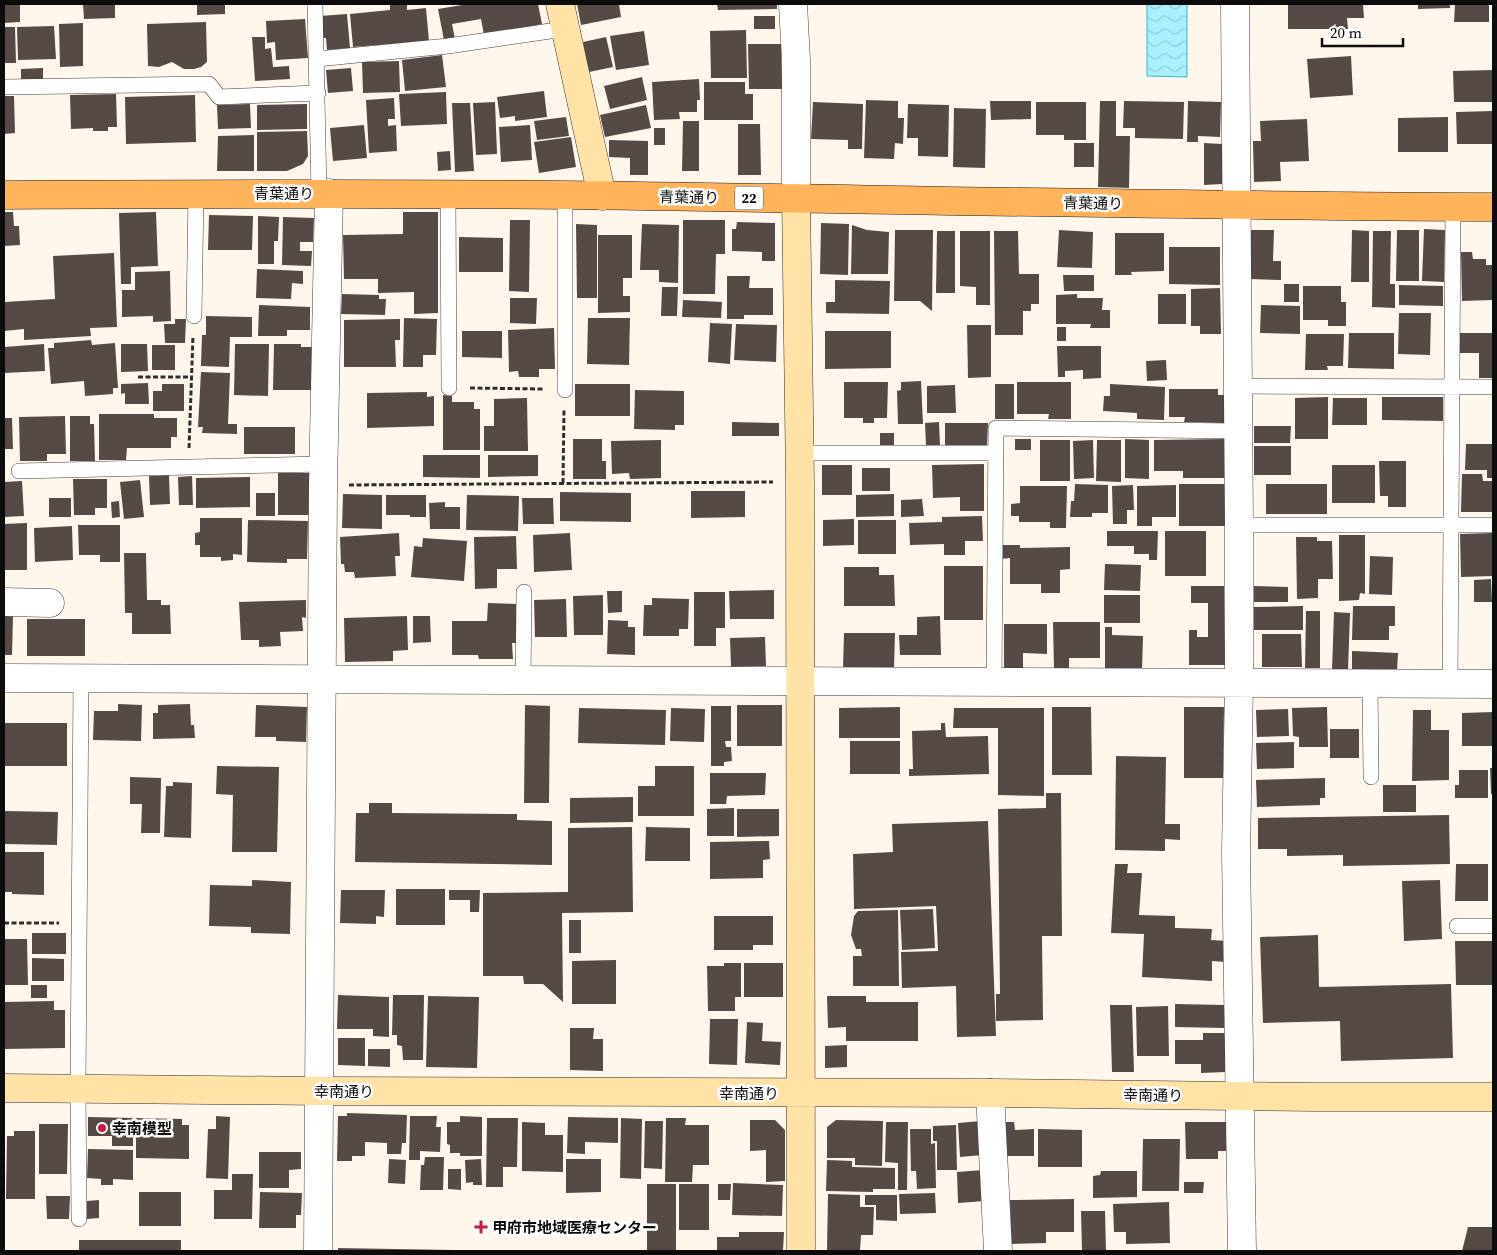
<svg xmlns="http://www.w3.org/2000/svg" width="1497" height="1255" font-family="'Source Serif 4','Noto Sans JP',serif">
<style>
.water{fill:url(#water-waves);stroke:#2bb9da}
.building{fill:#564a47}
.lines{fill:none;stroke-linecap:round;stroke-linejoin:round}
.lane-casing{stroke:#3f3f3f;stroke-width:16}
.street-casing{stroke:#3f3f3f;stroke-width:29}
.secondary-casing{stroke:#2e2e2e;stroke-width:29}
.primary-casing{stroke:#1d1d1d;stroke-width:29}
.path{stroke:#2e2e2e;stroke-width:3;stroke-dasharray:5 2.5;stroke-linecap:butt}
.lane{stroke:#fff;stroke-width:15}
.street{stroke:#fff;stroke-width:28}
.secondary{stroke:#ffe2a6;stroke-width:28}
.primary{stroke:#ffb45b;stroke-width:28}
.poi-dot{fill:#c81846;stroke:#fff;stroke-width:2}
.labels{text-anchor:middle;dominant-baseline:central;stroke-width:5;stroke-linejoin:round;paint-order:stroke}
.shield{fill:#fff;stroke:#555;stroke-width:1}
.shield-label{font-size:14px;font-weight:bold;fill:#0c0c0c}
.street-label{font-size:15px;fill:#0c0c0c;stroke:#fff}
.poi-label{font-size:15px;font-weight:bold;fill:#0c0c0c;stroke:#fff;text-anchor:start}
</style>
<defs>
<pattern id="water-waves" width="16" height="10" patternUnits="userSpaceOnUse" patternTransform="scale(1.25)"><rect width="16" height="10" fill="#aaeffc"/><path d="M0 5q4-4 8 0t8 0" fill="none" stroke="#91ccd7"/></pattern>
</defs>
<rect width="100%" height="100%" fill="#fff7eb"/>
<path class="water" d="M1147 4H1187V77L1147 76Z"/>
<path class="building" d="M4 4H20V22L4 23Z
M83 4H115V18L84 19Z
M197 4H225V14L197 15Z
M390 4H407V10L426 8 429 41 353 47 350 14 390 10Z
M468 4H538L542 24 484 35 481 19 452 24 455 39 444 40 438 9Z
M577 4H619L621 17 581 25Z
M717 4H777V9L718 10Z
M1288 4H1363L1364 18H1347L1348 29H1288Z
M1418 4H1450V8L1418 9Z
M1455 4H1489V22H1454Z
M347 14 350 48 327 50 326 38H322L320 16Z
M754 16H775V29H754Z
M305 19 308 58 276 60 275 42 267 43 266 21Z
M206 22 207 62 201 67 194 69H184L172 62 159 67 148 66 147 24Z
M83 23V66L60 67 59 24Z
M54 26 56 59 18 60 17 27Z
M4 27H15L16 63H4Z
M746 30 747 78H711L710 31Z
M644 31 649 65 616 70 610 36Z
M252 37H265V49L271 48 273 67 289 66 290 79 255 81Z
M606 37 613 67 589 72 583 42Z
M748 44H781L782 89H749Z
M442 55 446 87 405 91 402 60Z
M1351 56 1353 95 1310 98 1307 59Z
M399 61 400 92 363 93 362 62Z
M43 68V80H21V69Z
M351 68 353 91 328 93 326 70Z
M1493 70V102H1454L1453 71Z
M642 77 647 100 610 109 604 86Z
M699 79 700 100H697V112H679L680 119 654 120 652 82Z
M704 82H745V94H753V120H704Z
M544 91 547 117 515 121V116L500 118 497 97Z
M446 92 447 124 401 126 399 94Z
M116 94 117 127H108V131H93V128L71 129 70 95Z
M195 95 196 142 126 144 125 97Z
M4 96H14L15 133 4 134Z
M394 98 395 119H388V126L396 125 397 151 369 153 366 100Z
M866 100 898 101V118H904L903 144 895 143 894 159 864 158Z
M990 101H1031V119L991 120Z
M1100 101H1116V136H1130L1129 188 1098 187Z
M1124 101 1184 102 1183 139 1135 138V128H1123Z
M1188 101 1221 102 1220 137 1198 136V142H1187Z
M495 102 497 154 476 155 473 103Z
M813 102 863 104 862 149H848V140L811 139Z
M1036 102H1086V140H1064V135H1036Z
M452 103H470L474 171 455 172Z
M250 104 251 128 218 129 217 105Z
M307 104V129L257 130V105Z
M908 104 949 105 948 157 918 156V138H907Z
M646 105 651 128 605 137 600 115Z
M954 108 986 109 985 168 953 167Z
M1493 111V144H1457L1456 112Z
M566 117 569 136 537 140 534 121Z
M1448 117V152H1398V118Z
M1307 119 1309 161 1280 162 1281 181 1254 182 1253 141H1261L1260 121Z
M683 121H699V171H682Z
M738 124H760L761 175H738Z
M364 125 367 158 333 161 330 128Z
M530 125 532 160 501 162 499 127Z
M654 128H665V145H654Z
M307 131 308 156 303 164 287 171H257V132Z
M254 135V171H217L218 136Z
M571 137 576 167 539 173 534 142Z
M609 140 648 141V175H630V158L609 157Z
M1074 143H1094V167H1074Z
M1204 143 1222 144V184L1204 185Z
M450 151 451 170 438 171 437 152Z
M4 212H13L14 226H19L20 245 4 246Z
M156 212 158 266 131 267V284H121L119 213Z
M403 212H438V313L414 314V292L378 293V279H344L343 235 403 234Z
M209 215 253 216 252 250H208Z
M258 216 279 217 278 241H274V264H258Z
M283 217 314 218 313 242H300V251H312L311 266 282 265Z
M510 220H530L529 292 509 291Z
M683 220H725V254H716L715 294H683Z
M737 222 775 223V261H762V252L732 251V229H736Z
M821 223 849 224 848 275 820 274Z
M576 224 597 225V298H577Z
M642 224 679 225 678 283 659 282V270H640Z
M852 225 867 230 889 232 888 274H851Z
M1424 229 1445 230 1444 282 1422 281Z
M895 230H933L932 311 920 301H894Z
M1059 230 1093 232 1092 268 1057 267Z
M1251 230H1274L1273 261H1281V280L1250 279Z
M1352 230 1369 231V282H1351Z
M1397 230H1419V281H1396Z
M937 231H955V293H936Z
M960 231H990V305H976V287L960 286Z
M994 231H1018L1019 274H1039V304H1031V311H1023V335H995Z
M1373 231H1391L1390 284H1395V308L1372 307Z
M1115 233H1164V271L1131 272 1132 275H1115Z
M598 235H632V278H623V296H630V312L598 313Z
M459 237 503 238V272H459Z
M1169 247H1220V285L1169 284Z
M1461 252H1472L1473 259H1486V265H1493V300L1462 301Z
M114 253 117 327 90 328 91 336 24 340V329L4 331V302L55 299 53 256Z
M257 269 303 271V284L292 283 291 299 256 298Z
M170 271 171 321 153 322V316L122 317V290H135V272Z
M1063 275H1094V291H1064Z
M727 276H750L749 288H773V315H744V319H727Z
M835 280 890 281 889 314 826 313V302H835Z
M1284 284H1299V302H1284Z
M1399 285 1443 286V306L1399 305Z
M1303 286H1341V302H1346V326H1328V320H1303Z
M662 287H678L677 316H661Z
M1220 288 1221 334H1200V326H1191V289Z
M342 294 379 295V299H386L385 315 341 314Z
M1077 294V298H1103L1102 310H1110V328H1090L1091 324H1056V295Z
M1158 294H1186V324H1158Z
M510 298H537L536 324 510 323Z
M683 300 722 302 721 318 682 317Z
M259 305 310 307V330H287V336H258Z
M1261 305 1300 306V334L1260 333Z
M1399 313H1431L1430 355 1398 354Z
M206 316 252 317V337H230L229 367 201 366 202 335H206Z
M404 318 437 319 436 355H423V367H403Z
M588 318H630L629 365 587 364Z
M175 319H186L185 343H165L164 324H175Z
M400 319V340H395L396 367H344V320Z
M710 323 732 324 730 364 708 362Z
M736 324 777 325 776 362 734 360Z
M967 325H991V377L968 378Z
M1057 327H1066V341H1057Z
M554 328 555 369H539V377H519L518 371 509 372 508 330Z
M462 331H502V358L462 357Z
M825 331H891V368L825 369Z
M1349 333H1394V369L1348 368Z
M1460 333H1493V378H1479V353H1460Z
M1306 334H1344L1343 366H1327L1328 370H1305Z
M91 340 92 345 115 343 118 388H113V394L85 396 84 381 51 384 48 348H54V343Z
M44 344 45 371 4 373V347Z
M121 344H147L148 371 121 372Z
M235 344H269L268 396 234 395Z
M274 344H301V347H313L312 390H273Z
M152 345H175V370H152Z
M1057 346H1101V378L1083 379V370L1065 371V377H1058Z
M1166 360 1167 380 1147 381 1146 361Z
M201 372 230 373 228 424H237V434L202 433 203 427H198Z
M921 381 923 424H898L897 391 901 390V382Z
M844 382H888L887 418H874V423H863V418H844Z
M1017 382H1071V419H1048L1049 414H1017Z
M148 383 149 404H125V393L121 394V384Z
M162 384H184V411H153V391H162Z
M575 384H630V416H575Z
M995 384H1014V419H995Z
M1110 384 1165 387 1164 420 1137 419V413L1103 411 1104 396H1110Z
M955 385 956 413H927V386Z
M1169 389H1218V395H1224V423L1184 422 1185 417H1169Z
M635 390 684 391V425H675V430L634 429Z
M427 392V397L434 396V426L367 428V393Z
M443 395 452 396V402H474V409H480V450H443Z
M1328 397V439H1295V398Z
M1382 397H1443V421L1382 420Z
M527 398 528 451H484V426H494V399Z
M1333 398H1367V425H1332Z
M99 414H154V418H177V437H171V448H127L126 460H99Z
M65 416 66 454H47V461H20L19 417Z
M70 416H90V424H94L95 461H70Z
M4 418H12L13 449H4Z
M732 422 779 423V436H732Z
M939 422 940 445 926 446 925 423Z
M945 423H988L987 446H945Z
M1254 426H1291L1290 443H1254Z
M244 427H295V454H244Z
M880 433H894V445L880 446Z
M573 439H602V461H606V479H573Z
M1015 439H1031V450H1015Z
M1125 439 1149 440V479L1125 478Z
M1225 439V478H1183V471H1154V440Z
M661 440V478L630 479 629 473 612 474 611 441Z
M1040 440H1070V481H1040Z
M1093 440 1094 478 1074 479 1073 441Z
M1097 440H1121V482L1096 481Z
M1466 444H1493V478H1487V470H1465Z
M1254 446H1291V475H1254Z
M423 455H480V478L423 477Z
M488 455H538V476L488 477Z
M1379 461H1406V507H1388V496H1380Z
M984 464V511H960V497L933 498 932 465Z
M822 465H852V495H822Z
M1332 465H1375V503H1332Z
M862 468H890V491H862Z
M278 473H310V515H278Z
M1462 474H1482L1483 481H1493V512H1461Z
M169 475 170 504 150 505 149 476Z
M192 476 193 505H179L178 477Z
M250 477V507L196 508V478Z
M73 479H107V508H95V515H74Z
M140 480 144 517 124 519 120 482Z
M22 481 24 516 4 517V482Z
M1075 484 1108 485V513H1092V517H1070L1071 501H1074Z
M1179 484H1225V526H1179Z
M1266 484H1327V514H1266Z
M1133 485 1134 510H1127V524H1113L1112 486Z
M1176 485V517H1152V526H1137V486Z
M1020 486H1067L1066 528H1050V522H1019V516H1011V504L1020 503Z
M691 491H745V517L691 518Z
M560 492 631 493V522L560 521Z
M256 493H275V516H256Z
M343 494 382 495V529L342 528Z
M894 494V516L856 517V495Z
M386 495H426V517H410V515H386Z
M467 495 519 496 518 531 466 530Z
M49 498H71V517H49Z
M522 498H553L554 524H523Z
M922 499 924 516 901 517V500Z
M119 501 120 517 112 518 111 502Z
M445 502V507H460V529H430L429 503Z
M982 516 983 541H965V555H944V544L910 545 909 523 942 522V517Z
M200 518H242V555L233 554V560L221 561V557H200V545H195V533L200 532Z
M854 519V545L823 546V520Z
M248 520 308 521 307 559H287V563L247 562Z
M858 520H896V554H858Z
M27 523V570H4V524Z
M78 525H120V562H100V555H79Z
M72 526 73 560 35 562 34 528Z
M1107 531H1158L1157 560H1149V554H1134V546H1107Z
M1165 531H1206V576H1165Z
M399 533 400 556H395L396 576 355 578 354 572H345L344 564H341L340 537Z
M570 533 572 570 534 572 533 535Z
M1492 533 1493 576 1461 577 1460 534Z
M1339 535H1365V594L1360 593 1359 600 1339 601Z
M516 536 517 569H497V588L475 589 474 537Z
M1296 537H1317V541H1332L1333 579H1318V598L1297 599Z
M423 538 467 541 464 581 411 577 414 546 422 547Z
M1001 545H1020V548L1070 547V569L1060 570V593H1041V584H1010V558L1001 559Z
M124 553H146L147 600H161V605H170L171 634H132V613H125Z
M1370 556 1393 557 1392 595 1369 594Z
M1105 564 1141 565 1140 591 1104 590Z
M944 566H983V620H944Z
M844 567H879V575H894L895 606H844Z
M1491 579 1492 602H1474V580Z
M1191 586H1224L1225 665H1189V630H1197V637H1208V603H1191Z
M1254 586 1288 587V602H1254Z
M774 590V619H730L729 591Z
M607 591H622V612L608 613Z
M694 592H725V628H716V646H694Z
M603 595V635H574L573 596Z
M1104 595H1140V623H1104Z
M652 598 689 599 688 629H679V636H643L644 605H652Z
M566 599 567 637H535L534 600Z
M306 600V618L302 617 303 631 280 632 281 646 259 647V640H241L239 602Z
M488 603 518 604V643H512L513 659H479L478 655H452V621H487Z
M1303 606V630H1254V607Z
M1353 606H1395V626H1389V640H1352Z
M1306 611H1320V668H1305Z
M1334 612 1350 613 1348 670H1332Z
M4 616H13L12 655H4Z
M407 616 408 650 393 651V661L345 662 344 618Z
M413 616H430L431 642 413 643Z
M940 616 941 655H900L899 635H917V617Z
M27 619H85V656H27Z
M608 620 628 621V627H635V655L607 654Z
M1053 622H1100V658H1069V671H1054Z
M1004 624H1047V654L1023 653V671H1004Z
M1105 627H1112V635L1143 636 1142 670 1105 669Z
M844 633H895L894 669 843 668Z
M1262 634H1301L1302 667H1262Z
M765 637 766 666 731 667 730 638Z
M1352 651 1398 653 1397 672 1352 670Z
M118 704 142 705 141 741 93 740 94 711H118Z
M190 704 191 725H194L195 738 153 739V713H158V705Z
M256 705 307 707 306 742 276 741V737H255Z
M525 705 550 706 549 803H524Z
M737 705H782V746H737Z
M711 706H731V741H725L726 747H731L732 761 724 762V766H711Z
M900 707V738H839V708Z
M1052 707H1091L1092 775H1052Z
M1184 707H1224L1223 778H1184Z
M1327 707 1328 747H1299V737L1293 736 1292 708Z
M579 708 666 710 665 745 578 743Z
M671 708 705 709 704 742 670 741Z
M954 708H1044V796L998 795V728H953Z
M1288 709 1289 736 1257 737 1256 710Z
M1413 710H1431V730H1449V780L1412 781Z
M1493 712V746H1462V713Z
M4 723H67V766H4Z
M941 723H945L946 737 988 736 989 774 909 776V769H913L912 731 941 730Z
M1330 729H1359V758H1330Z
M850 741H900V774H850Z
M1294 742V768L1257 769 1256 743Z
M1116 756 1166 757 1165 824H1180V840L1165 839V851L1115 850Z
M217 766 279 767 277 852H232L233 795 216 794Z
M655 766H694V816H638V786H655Z
M1490 768H1493V794H1491Z
M1459 770H1488V798H1455V785H1459Z
M710 773H766L765 795 727 796 726 804H710Z
M130 777 161 778 160 833H141L142 804H130Z
M1325 778V798H1320V805L1257 807 1256 780Z
M173 782 192 783 191 838 164 837 166 786H173Z
M1383 785H1416V812H1383Z
M1046 793H1061L1062 936H1042L1043 1020 996 1021V994H1000L998 809 1046 808Z
M633 797V822L570 823V798Z
M369 803H392V813L517 814V820L552 821V865L355 862 356 813H369Z
M734 808V836H707V809Z
M737 809H779V836L737 837Z
M4 811 58 812 57 845 4 844Z
M1449 815 1450 864 1343 866V855L1287 856V849H1258V818Z
M988 821 996 1036 957 1037 956 986 902 988 901 952 938 951 936 906 854 909 853 854 893 852 892 824Z
M632 827 633 912 562 913 563 1002 543 984H524L523 976H483V893L568 892V828Z
M646 827 690 828V861H645Z
M769 841 770 859 763 860V878L710 879V842Z
M4 852H44V895L12 894V892H4Z
M1115 864H1128L1127 873H1142L1139 915 1175 916V928L1212 929 1211 940 1227 941 1226 962 1212 961V981L1142 977 1144 934 1111 933Z
M1456 864H1488V901H1455Z
M252 880 291 882 290 934 251 933V927L209 926 210 885 252 886Z
M1440 880 1442 939 1404 941 1402 881Z
M396 889H445V925H396Z
M341 890H385L384 917 376 916V924L340 923Z
M449 890H480L479 912H470V900H449Z
M933 909 935 948 902 950 900 910Z
M898 910 899 986H853V956H862L861 949H856L851 935 854 916 858 911Z
M714 916H773V945H753V950H714Z
M569 920H581V953H569Z
M32 933H66V954H32Z
M1318 935 1319 987 1451 984 1453 1058 1341 1061 1340 1021 1263 1023 1260 937Z
M4 939H27L28 985H4Z
M1455 941H1492L1493 985H1456Z
M32 958 64 959V981H32Z
M616 960V1004H572V961Z
M724 963H741V997H735V1011H708L707 966H724Z
M744 963H783V997H744Z
M31 985H47V998H31Z
M338 995 389 997V1037L373 1036V1029H337Z
M393 995H424L423 1060H403L402 1046 397 1045V1035H392Z
M428 996 479 997 477 1068 426 1067Z
M827 996H866V1002H918V1041H846V1027L828 1028Z
M54 1001V1010H65V1048L4 1049V1002Z
M1175 1004 1225 1005V1028L1175 1027Z
M1110 1005H1132L1134 1072H1112Z
M1168 1006 1169 1056H1137L1136 1007Z
M710 1019H738L737 1065 709 1064Z
M747 1022 763 1023 762 1041 781 1042 780 1065 745 1063Z
M570 1028H594L593 1039H603V1071L570 1070Z
M1203 1033H1225V1072L1201 1073V1064H1175V1040H1203Z
M338 1038H365V1066L338 1065Z
M847 1045V1067L825 1068V1046Z
M368 1049H390V1067L368 1066Z
M347 1113 407 1115 406 1143H402L401 1154H387V1143L365 1142V1156H352V1161H337L338 1116H347Z
M216 1116 230 1117 228 1179 206 1178 208 1129H216Z
M410 1116H437L436 1127H441L440 1152 420 1151V1160H409Z
M460 1116 482 1117V1156H460V1153H450V1145L447 1144V1122H460Z
M88 1117 133 1118V1146H112V1136H88Z
M568 1117 618 1118V1143L585 1142V1154L567 1153Z
M136 1118 182 1119V1125H189V1159L136 1158Z
M487 1118H518L517 1167H503V1187H486Z
M621 1118 642 1119 641 1179 620 1178Z
M666 1118H686L685 1125H709V1165H693L692 1182H665Z
M750 1120H775L785 1130V1181L766 1182V1150L750 1151Z
M836 1120 883 1121 882 1166 855 1165V1158H827V1127Z
M645 1121H663L662 1169 644 1168Z
M981 1121 983 1155 960 1157 958 1123Z
M522 1122 545 1123V1135H563V1172L522 1171Z
M886 1122H908L907 1190H898V1163L885 1162Z
M1005 1122H1014L1015 1130 1034 1129V1156H1005Z
M1185 1122H1228V1151H1218V1159H1186Z
M39 1124H68L67 1174H39Z
M956 1125 957 1170H937V1141H933V1126Z
M910 1129H931V1144L935 1143 936 1188 917 1189 916 1171H911Z
M1038 1129 1082 1130V1167H1038Z
M14 1131H35V1199H6L7 1136H14Z
M1143 1139H1180L1179 1191H1142Z
M88 1149 133 1150V1180L113 1179V1185H101V1179L87 1178Z
M259 1152H301V1169L289 1170V1188H259Z
M425 1157H444L443 1190H420L421 1165H424Z
M389 1159 406 1160 405 1184 388 1183Z
M481 1159 482 1185H473V1182L466 1183 465 1160Z
M566 1159H601V1192L566 1193Z
M827 1160 852 1161V1167L895 1168V1189H873V1192L826 1191Z
M448 1169H461V1190L448 1189Z
M983 1170 985 1201 958 1203 957 1172Z
M1101 1171H1137V1197L1093 1198V1176L1100 1175Z
M232 1174H253L252 1219H214V1190H232Z
M1184 1182H1204L1203 1193H1184Z
M733 1183 783 1185 782 1216 732 1215Z
M647 1184H676V1251H647Z
M679 1184H709V1230H679Z
M718 1184H731L730 1200H718Z
M139 1192H181V1226H139Z
M260 1192 302 1193 301 1215H296V1228H259Z
M935 1193 936 1213 900 1214 899 1194Z
M828 1194 860 1195V1207H874L873 1235H861L860 1251H827Z
M865 1195H897V1221L876 1220V1205H865Z
M46 1196H70L69 1219H47Z
M1074 1199V1232H1046V1243L1011 1244 1010 1200Z
M99 1200V1218L87 1219V1201Z
M1169 1202 1170 1243 1126 1244V1232H1114L1113 1204Z
M1081 1211H1105L1106 1251H1082Z
M1468 1227H1493V1251H1462Z
M739 1232H784L783 1251H717V1237H739Z
M79 1240H181V1251H79Z
M338 1248 453 1250V1251H338Z"/>
<g class="lines">
<g class="lane-casing">
<path id="lane" d="M315 4 319 193
M317 59 448 46 564 29
M4 87 209 84 219 97 318 93
M448 194 449 388
M194 316 196 194
M1238 386 1493 387
M565 390V195
M799 453H996
M19 471 324 464
M1239 525H1493
M523 680 524 592
M994 683 996 428 1238 431
M1370 684 1371 777
M1450 684 1453 207
M1457 926H1493
M79 1219 78 1088 81 679"/>
</g>
<g class="street-casing">
<path id="street" d="M793 4 796 60V198
M1235 4 1239 525V683L1236 853 1242 1251
M4 602 50 603
M4 678 1493 684
M990 1093 998 1251
M318 1251 323 486 329 193"/>
</g>
<g class="secondary-casing">
<path id="secondary" d="M560 4 602 196
M796 198 800 481 801 1251
M4 1088 320 1091 990 1093 1313 1097H1493"/>
</g>
<g class="primary-casing">
<path id="primary" d="M4 195C191 194 378 193 565 195 875 199 1184 206 1493 207"/>
</g>
<path class="path" d="M138 377H191
M470 388 544 389
M189 448 193 336
M563 483 564 410
M349 485 773 482
M4 923H59"/>
<use href="#lane" class="lane"/>
<use href="#street" class="street"/>
<use href="#secondary" class="secondary"/>
<use href="#primary" class="primary"/>
</g>
<g class="poi-dot">
<circle cx="102" cy="1128" r="5"/>
<path d="M478.5 1219.5h5v5h5v5h-5v5h-5v-5h-5v-5h5z"/>
</g>
<g class="labels">
<rect class="shield" x="735" y="186.5" width="28" height="23" rx="4"/>
<g class="shield-label">
<text x="749" y="198">22</text>
</g>
<g class="street-label">
<text x="284" y="193">青葉通り</text>
<text transform="translate(689 197) rotate(1)">青葉通り</text>
<text transform="translate(1093 203) rotate(1)">青葉通り</text>
<text x="344" y="1091">幸南通り</text>
<text x="749" y="1093">幸南通り</text>
<text transform="translate(1153 1095) rotate(1)">幸南通り</text>
</g>
<g class="poi-label">
<text x="112" y="1128">幸南模型</text>
<text x="492" y="1227">甲府市地域医療センター</text>
</g>
</g>
<rect width="1497" height="1255" fill="none" stroke="#0c0c0c" stroke-width="10"/>
<path d="M1322 38v8h81v-8" fill="none" stroke="#0c0c0c" stroke-width="2.5"/>
<text x="1330" y="38" font-size="15" fill="#0c0c0c" stroke="#ffffff" stroke-width="4" paint-order="stroke">20 m</text>
</svg>
